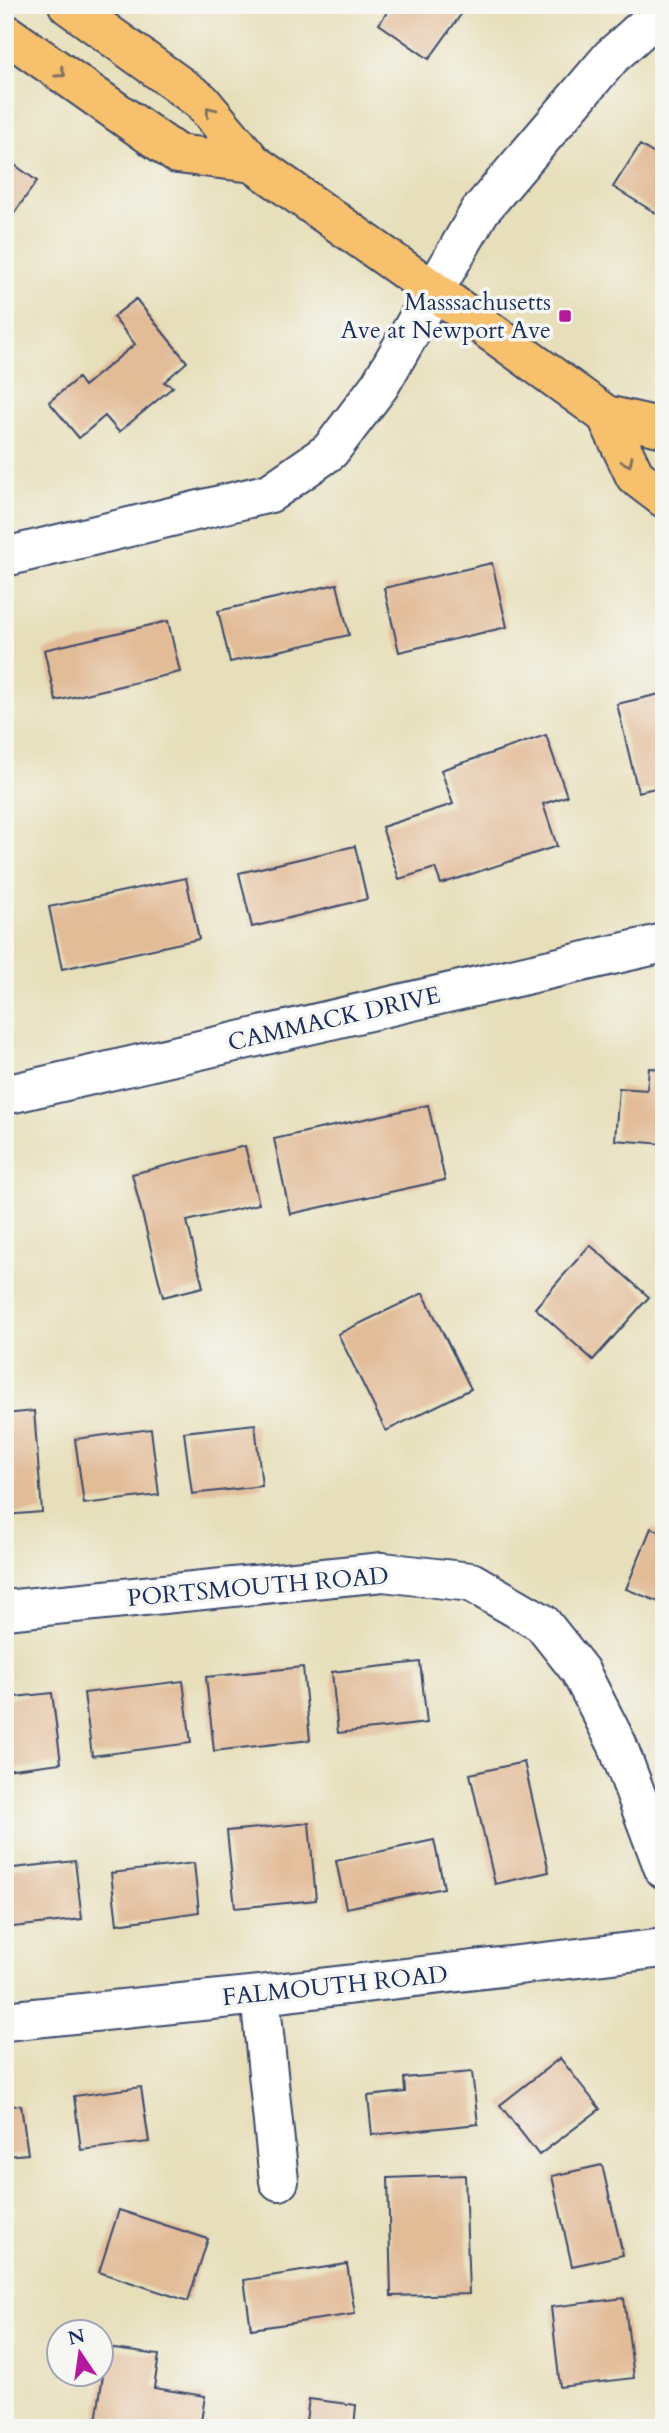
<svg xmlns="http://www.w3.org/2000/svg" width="669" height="2433" font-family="Cardo,serif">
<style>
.building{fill:#e2bb97}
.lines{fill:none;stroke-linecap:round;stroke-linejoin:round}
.minor-casing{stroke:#3a496c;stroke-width:42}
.major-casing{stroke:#3a496c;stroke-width:42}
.minor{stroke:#fff;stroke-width:38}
.major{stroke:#f7c06c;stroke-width:38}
.oneway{stroke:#7e7064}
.poi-dot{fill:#b5179e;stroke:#f6f6f2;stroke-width:2.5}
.labels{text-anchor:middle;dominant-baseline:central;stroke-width:7;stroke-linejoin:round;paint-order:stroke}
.poi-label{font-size:24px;fill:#1b2f5e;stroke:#f6f6f2;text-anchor:end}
.street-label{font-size:24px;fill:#1b2f5e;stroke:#f6f6f2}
</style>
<rect width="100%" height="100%" fill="#f6f6f2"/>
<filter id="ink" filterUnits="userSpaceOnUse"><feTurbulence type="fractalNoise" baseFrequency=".0143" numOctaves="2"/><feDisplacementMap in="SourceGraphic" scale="14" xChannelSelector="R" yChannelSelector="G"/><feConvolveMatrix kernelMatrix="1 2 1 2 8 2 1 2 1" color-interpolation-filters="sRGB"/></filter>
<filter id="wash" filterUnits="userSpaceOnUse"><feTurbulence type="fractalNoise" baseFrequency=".00686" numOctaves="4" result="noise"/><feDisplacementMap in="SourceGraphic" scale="28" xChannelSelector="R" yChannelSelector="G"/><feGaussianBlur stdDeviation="1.57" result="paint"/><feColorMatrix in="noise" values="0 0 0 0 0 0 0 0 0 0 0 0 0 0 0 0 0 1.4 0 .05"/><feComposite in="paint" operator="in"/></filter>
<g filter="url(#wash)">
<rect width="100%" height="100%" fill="#e7dfba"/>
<g id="blocks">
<path class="building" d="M392 5H451L462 13 429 59 379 24Z
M640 145 664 160V218L613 187Z
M5 158 37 181 8 222 5 220Z
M136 299 187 362 164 382 173 387 119 432 105 416 79 438 49 402 78 378 84 386 135 344 113 317Z
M492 563 507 627 399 652 384 588Z
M337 584 349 635 230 662 218 611Z
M168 621 180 672 56 701 44 650Z
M664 693V786L638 792 617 704Z
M546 735 567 796 543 804 557 846 441 884 435 868 399 879 382 827 453 804 441 770Z
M355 846 367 899 252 927 239 873Z
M186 878 199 939 62 969 49 907Z
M649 1068 664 1069V1144L615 1140 619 1088 647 1090Z
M428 1105 445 1180 290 1214 274 1139Z
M245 1146 259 1204 187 1221 203 1287 163 1297 132 1174Z
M590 1245 649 1297 593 1360 535 1308Z
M423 1293 471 1389 386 1431 338 1334Z
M34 1411 42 1512 5 1515V1414Z
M255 1424 262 1486 192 1494 184 1432Z
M151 1429 159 1495 84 1504 75 1439Z
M651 1528 664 1533V1604L626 1589Z
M420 1662 427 1723 338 1733 332 1672Z
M303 1667 310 1740 214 1751 206 1677Z
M183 1681 191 1743 92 1756 84 1693Z
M52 1693 61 1763 5 1770V1698Z
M524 1762 549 1872 495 1884 470 1774Z
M309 1823 316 1900 235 1908 227 1831Z
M434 1840 444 1888 346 1908 336 1861Z
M75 1861 82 1919 5 1928V1869Z
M194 1863 199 1912 117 1924 111 1873Z
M560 2058 600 2109 539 2155 500 2105Z
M472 2072 478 2124 372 2135 368 2096 405 2092 404 2078Z
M141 2087 149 2142 81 2150 74 2096Z
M21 2105 28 2154 5 2156V2107Z
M602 2165 623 2255 572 2266 552 2176Z
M465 2175 469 2294 391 2296 388 2178Z
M119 2210 208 2239 188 2301 99 2272Z
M347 2264 355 2314 251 2329 244 2280Z
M624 2298 634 2378 560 2387 551 2307Z
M107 2348 159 2355 154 2388 205 2396 200 2428H95Z
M309 2399 356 2405 354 2428H305Z"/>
</g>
</g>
<g filter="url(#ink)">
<use href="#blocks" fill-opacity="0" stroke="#3a496c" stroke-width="2"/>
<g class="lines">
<g class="minor-casing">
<path id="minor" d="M5 557 270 493 330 451 380 385 480 211 611 57 664 9
M5 1095 664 943
M5 1610 383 1572 471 1582 542 1623 580 1671 617 1744 664 1869
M260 1995 279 2181
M5 2021 260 1995 664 1948"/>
</g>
<g class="major-casing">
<path id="major" d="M68 5 201 101 253 163 433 290 606 415 664 428
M5 33 177 154 253 163
M606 415 635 476 664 498"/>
</g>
<use href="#minor" class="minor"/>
<use href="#major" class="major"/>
</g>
<defs><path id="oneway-chevron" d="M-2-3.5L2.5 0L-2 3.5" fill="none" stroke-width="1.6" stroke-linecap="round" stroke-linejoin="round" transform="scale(1.75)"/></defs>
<g class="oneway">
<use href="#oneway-chevron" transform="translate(61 73) rotate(35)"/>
<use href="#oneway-chevron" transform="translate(210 111) rotate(-129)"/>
<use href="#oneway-chevron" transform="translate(628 462) rotate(65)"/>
</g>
</g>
<rect class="poi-dot" x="558" y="309" width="14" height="14" rx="3.5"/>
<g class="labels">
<g class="poi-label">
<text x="551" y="302">Masssachusetts<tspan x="551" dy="28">Ave at Newport Ave</tspan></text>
</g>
<g class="street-label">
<text transform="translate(334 1019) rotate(-13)">CAMMACK DRIVE</text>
<text transform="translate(258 1587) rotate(-5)">PORTSMOUTH ROAD</text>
<text transform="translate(335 1986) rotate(-6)">FALMOUTH ROAD</text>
</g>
</g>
<rect width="669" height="2433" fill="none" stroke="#f6f6f2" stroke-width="28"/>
<g transform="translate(80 2353) rotate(347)"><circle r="33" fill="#f6f6f2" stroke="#9ea6b7" stroke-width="2"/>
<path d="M0-5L12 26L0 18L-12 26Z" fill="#b5179e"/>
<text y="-10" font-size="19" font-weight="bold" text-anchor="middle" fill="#1b2f5e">N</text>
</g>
</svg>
